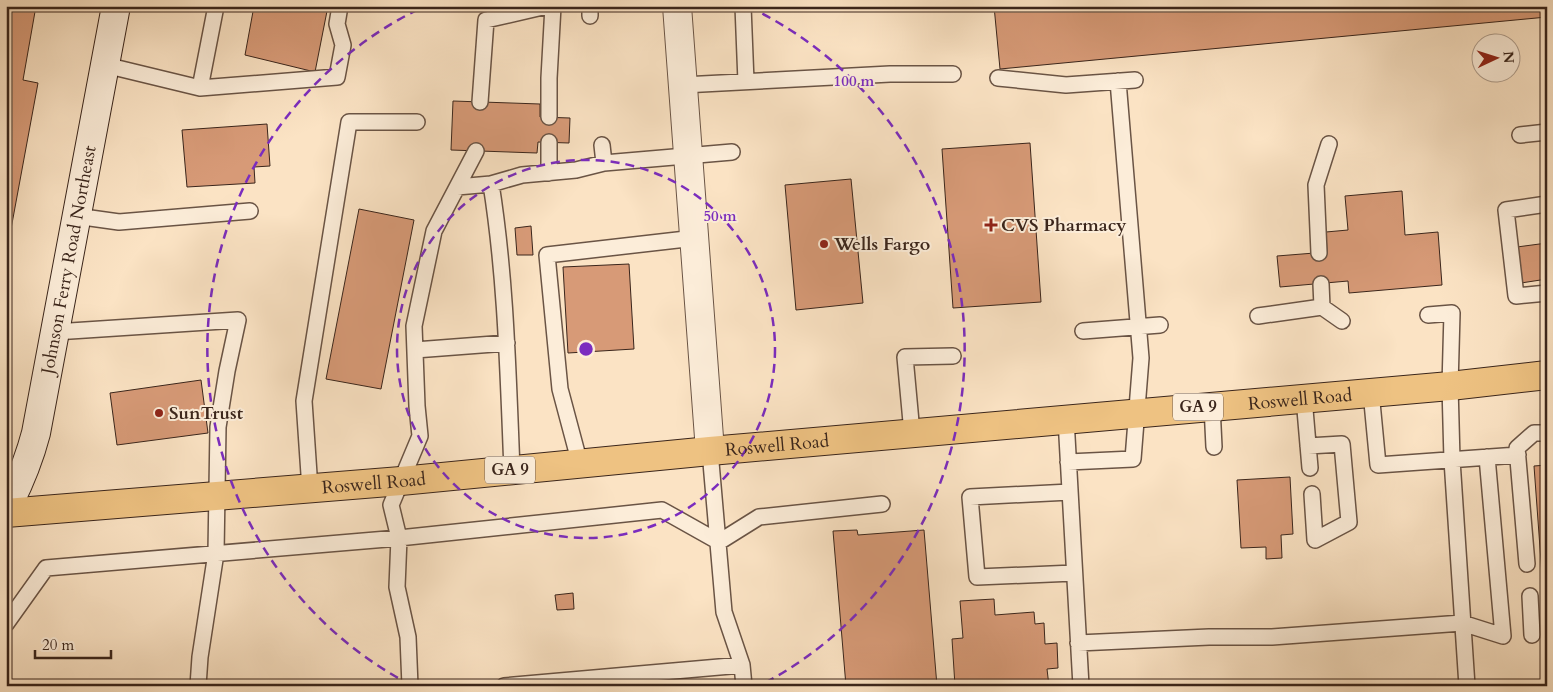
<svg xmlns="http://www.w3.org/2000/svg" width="1553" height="692" font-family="Cardo,serif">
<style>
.building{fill:#d79a77;stroke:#3a251b}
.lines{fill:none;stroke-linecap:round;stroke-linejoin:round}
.lane-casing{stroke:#6a5445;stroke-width:18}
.street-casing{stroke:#6a5445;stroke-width:30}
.secondary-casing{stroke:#3a251b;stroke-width:30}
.primary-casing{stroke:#3a251b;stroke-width:30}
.lane{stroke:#fcedd9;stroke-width:15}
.street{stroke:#fcedd9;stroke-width:28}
.secondary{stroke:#fcedd9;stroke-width:28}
.primary{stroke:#eec282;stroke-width:28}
.ring{fill:none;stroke:#7b2cbf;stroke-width:2.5;stroke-dasharray:9 6}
.poi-dot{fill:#8f2418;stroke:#fcedd9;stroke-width:2}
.labels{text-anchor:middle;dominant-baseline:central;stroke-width:4;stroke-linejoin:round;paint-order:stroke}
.shield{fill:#fcedd9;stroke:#746154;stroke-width:1}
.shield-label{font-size:16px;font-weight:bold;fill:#3a251b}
.poi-label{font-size:18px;font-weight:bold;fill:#3a251b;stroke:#fcedd9;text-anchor:start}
.street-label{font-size:18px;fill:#3a251b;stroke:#fcedd9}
.centre{fill:#7b2cbf;stroke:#fcedd9;stroke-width:2.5}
.ring-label{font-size:15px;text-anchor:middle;font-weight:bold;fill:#7b2cbf;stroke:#fcedd9;stroke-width:4;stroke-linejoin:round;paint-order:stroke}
</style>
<rect width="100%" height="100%" fill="#fbe3c4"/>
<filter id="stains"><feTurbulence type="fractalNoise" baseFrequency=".004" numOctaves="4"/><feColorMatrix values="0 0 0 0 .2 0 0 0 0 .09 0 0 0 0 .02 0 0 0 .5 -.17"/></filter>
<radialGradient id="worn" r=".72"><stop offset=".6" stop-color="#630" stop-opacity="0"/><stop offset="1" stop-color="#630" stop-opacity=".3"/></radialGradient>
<path class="building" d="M6 6H36L23 80 38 83 6 256Z
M254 6H328L315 72 245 55Z
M994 6H1547V17L1000 69Z
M453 101 540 104V117L570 118 569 143 538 142 537 153 451 150Z
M267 124 270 166 254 167 255 183 187 187 182 130Z
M1030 143 1041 302 953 308 942 149Z
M851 179 863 303 796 310 785 185Z
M1402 191 1405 235 1438 232 1442 285 1349 293 1348 281 1280 287 1277 256 1327 252 1326 232 1348 230 1345 196Z
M359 209 414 220 381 389 326 379Z
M531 226 533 255H517L515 228Z
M1547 243V279L1521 283 1517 247Z
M629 264 634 349 568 353 563 267Z
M201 380 208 433 117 445 110 393Z
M1547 465V616H1545L1534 466Z
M1290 477 1293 534 1281 535 1282 558 1266 559V547L1241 548 1237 480Z
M857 530 858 535 924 530 937 686H846L833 531Z
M573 593 574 609 557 610 555 595Z
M994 599 995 615 1034 612 1035 624 1044 623 1045 644 1057 643 1058 668 1047 669 1049 686H955L952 639 963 638 960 601Z"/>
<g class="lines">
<g class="lane-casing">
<path id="lane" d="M590 6V16
M743 6 746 82
M105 65 200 88 337 77 343 45 337 24 340 6
M998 78 1066 85 1135 80
M683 85 890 74H953
M200 88 216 6
M480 102 486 20 547 6
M549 117V78L553 6
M1520 135 1547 132
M549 142V173
M602 145 604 163 732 152
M491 184C506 278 508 374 512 470
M457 187 491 184 522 175 576 170 604 163
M1547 204 1506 210 1516 296 1547 293
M76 216 119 222 250 211
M1319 253 1316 185 1329 144
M1321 284 1322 307
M1428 315 1452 313 1450 386 1452 460 1467 686
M1258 316 1322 307 1342 321
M1083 331 1160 325
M55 332 238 320 227 371 218 427 216 553 200 657 198 686
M415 350 507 343
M1371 392 1378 465 1518 455
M1304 398 1310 468
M1212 406 1214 447
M1066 419 1081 686
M912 433 905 357 953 356
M1308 446 1342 444 1349 522 1315 540 1312 494
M710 451 724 612 742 665 744 686
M1068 462 1133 459 1141 358 1118 81
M580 464 560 389 547 255 695 238
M310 489 304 401 349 122H417
M1070 492 970 497 977 577 1074 573
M1527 564 1517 448 1534 433H1547
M1530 596 1532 635
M6 624 46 568 399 538 662 510 719 542 759 517 882 504
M1078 643 1209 637H1272L1462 623 1503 636 1487 457
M410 686 408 637 397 587 399 538 391 505 420 436 417 406 414 326 434 231 476 151
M504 686 742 665"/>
</g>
<g class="street-casing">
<path id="street" d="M677 6 710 451"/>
</g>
<g class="secondary-casing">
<g id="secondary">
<path id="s1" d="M6 509C19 484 29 460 36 433L116 6"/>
</g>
</g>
<g class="primary-casing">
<g id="primary">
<path id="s2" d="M6 513 401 481 710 451 1450 386 1547 375"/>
</g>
</g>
<use href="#lane" class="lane"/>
<use href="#street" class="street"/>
<use href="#secondary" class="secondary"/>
<use href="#primary" class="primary"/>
</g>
<g class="ring">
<circle cx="586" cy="349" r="189"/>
<path d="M411 685A379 379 0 0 1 423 7M749 7A379 379 0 0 1 761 685"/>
</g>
<g class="poi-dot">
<path d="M988.5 217.5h5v5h5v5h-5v5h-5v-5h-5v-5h5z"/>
<circle cx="824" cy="244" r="5"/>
<circle cx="159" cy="413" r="5"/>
</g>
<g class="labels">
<g class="shield">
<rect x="1173" y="393.5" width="50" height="27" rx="4"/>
<rect x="485" y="456.5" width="50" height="27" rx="4"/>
</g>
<g class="shield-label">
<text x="1198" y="407">GA 9</text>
<text x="510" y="470">GA 9</text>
</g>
<g class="poi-label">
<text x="1001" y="225">CVS Pharmacy</text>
<text x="834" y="244">Wells Fargo</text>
<text x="169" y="413">SunTrust</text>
</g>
<g class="street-label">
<text stroke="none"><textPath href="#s1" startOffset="258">Johnson Ferry Road Northeast</textPath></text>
<text stroke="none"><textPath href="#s2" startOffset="1299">Roswell Road</textPath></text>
<text stroke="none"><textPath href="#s2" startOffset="774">Roswell Road</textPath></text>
<text stroke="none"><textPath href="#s2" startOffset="369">Roswell Road</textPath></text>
</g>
</g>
<circle cx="586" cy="349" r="8" class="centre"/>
<g class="ring-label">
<text x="854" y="86">100 m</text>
<text x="720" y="221">50 m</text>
</g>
<rect width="1553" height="692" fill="none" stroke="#fbe3c4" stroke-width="25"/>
<rect x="8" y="8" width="1538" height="677" fill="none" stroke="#3a251b" stroke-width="2.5"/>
<rect x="12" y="12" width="1528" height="667" fill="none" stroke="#3a251b"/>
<g transform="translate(1496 58) rotate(86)"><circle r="24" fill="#fcedd9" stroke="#ae9d8d"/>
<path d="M0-4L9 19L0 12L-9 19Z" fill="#8f2418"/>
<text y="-8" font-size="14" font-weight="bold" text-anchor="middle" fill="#3a251b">N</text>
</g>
<path d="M35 650v8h76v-8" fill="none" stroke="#3a251b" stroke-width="2.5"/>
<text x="42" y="650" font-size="15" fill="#3a251b" stroke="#fcedd9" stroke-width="4" paint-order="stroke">20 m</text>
<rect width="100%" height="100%" filter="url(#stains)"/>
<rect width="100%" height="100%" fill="url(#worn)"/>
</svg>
